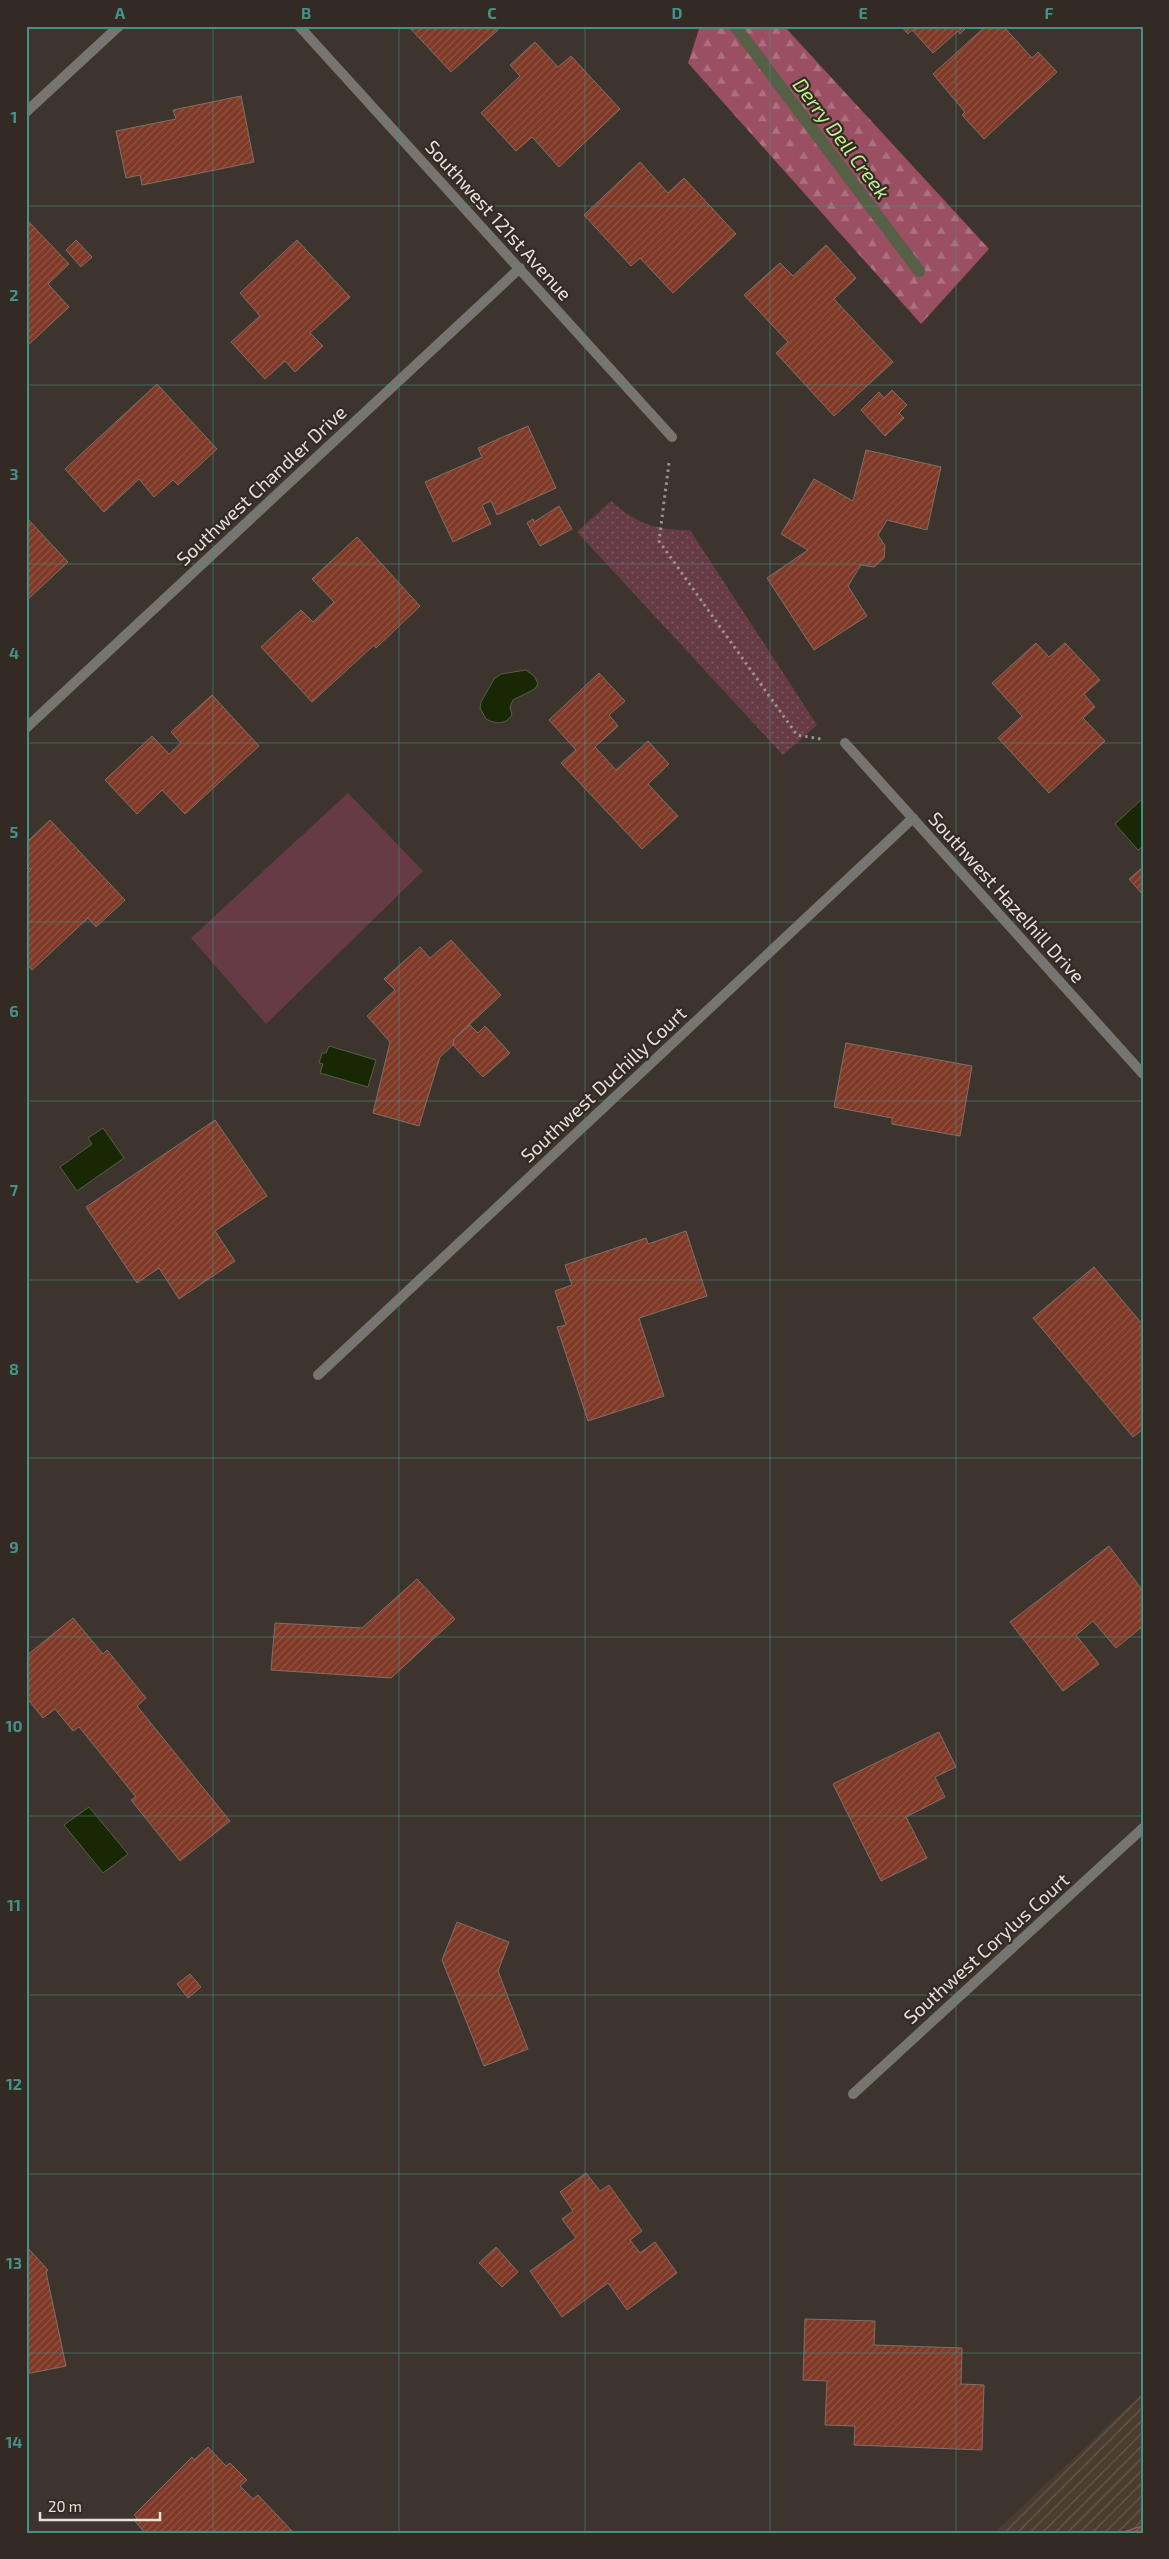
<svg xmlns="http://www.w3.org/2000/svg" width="1169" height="2559" font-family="'Exo 2',sans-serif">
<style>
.industrial{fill:url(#industrial-furrows)}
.grass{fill:url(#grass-dots)}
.forest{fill:url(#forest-firs)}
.pitch{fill:#673b45}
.water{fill:#182805;stroke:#566046}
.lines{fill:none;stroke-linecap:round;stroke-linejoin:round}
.stream{stroke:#566046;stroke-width:12}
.building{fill:url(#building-hatch);stroke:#7d706c}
.path{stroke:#9a938d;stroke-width:3;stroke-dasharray:2.5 4;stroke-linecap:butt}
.minor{stroke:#767570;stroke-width:10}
.grid{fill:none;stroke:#45918a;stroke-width:1;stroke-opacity:0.55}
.labels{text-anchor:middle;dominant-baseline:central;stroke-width:4.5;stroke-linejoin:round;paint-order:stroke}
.street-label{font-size:19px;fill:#e6e1dc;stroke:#332b23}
.water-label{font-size:20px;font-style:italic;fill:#c0f091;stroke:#332b23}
.neatline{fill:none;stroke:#45918a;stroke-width:2}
.grid-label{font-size:16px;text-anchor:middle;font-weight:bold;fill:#45918a}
</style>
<defs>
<pattern id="industrial-furrows" width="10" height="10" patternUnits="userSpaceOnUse" patternTransform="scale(1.25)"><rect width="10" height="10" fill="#4a3d30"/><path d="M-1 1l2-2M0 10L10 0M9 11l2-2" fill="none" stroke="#64594d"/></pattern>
<pattern id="grass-dots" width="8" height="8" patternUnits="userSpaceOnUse" patternTransform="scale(1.25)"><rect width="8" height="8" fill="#673b45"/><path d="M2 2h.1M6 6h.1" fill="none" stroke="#7d575f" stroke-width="1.8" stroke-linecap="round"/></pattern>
<pattern id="forest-firs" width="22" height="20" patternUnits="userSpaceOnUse" patternTransform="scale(1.25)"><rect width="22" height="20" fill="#9a4f62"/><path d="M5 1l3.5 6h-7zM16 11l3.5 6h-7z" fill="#ad707f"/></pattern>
<pattern id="building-hatch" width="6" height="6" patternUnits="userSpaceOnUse" patternTransform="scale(1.25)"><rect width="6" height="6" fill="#7f3926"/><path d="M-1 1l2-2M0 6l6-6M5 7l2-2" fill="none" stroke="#915545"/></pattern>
</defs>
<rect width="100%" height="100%" fill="#3d352d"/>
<path class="industrial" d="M1143 2393V2533H994Z"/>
<path class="grass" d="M611 501C637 524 655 530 690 530L817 725 783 755 577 532Z"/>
<path class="forest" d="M700 26H784L989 249 921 324 688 63Z"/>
<path class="pitch" d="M348 793 423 871 266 1024 191 938Z"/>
<path class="water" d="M526 670 535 677 538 684 535 689 513 700 510 707 512 715C505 725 496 724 486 719L480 708 481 702 494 679 501 674Z
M1143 798V846L1138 850 1115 824Z
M329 1046 376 1060 368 1087 320 1073 323 1064 319 1063 322 1053H326Z
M103 1128 124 1158 77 1191 60 1167 92 1144 88 1138Z
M89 1807 128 1854 103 1873 64 1825Z"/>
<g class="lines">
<path class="stream" d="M735 26 919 271"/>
</g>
<path class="building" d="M408 26H494L498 30 451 72Z
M901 26H968L960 34 958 31 933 53 912 30 908 34Z
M986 26H1003L1032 58 1038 52 1057 72 984 139 962 115 965 112 933 74Z
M535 42 558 67 571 56 620 109 559 167 532 137 516 151 481 113 520 76 510 65Z
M241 96 254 162 142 185 140 175 126 178 116 131 176 119 173 110Z
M640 162 668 193 684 178 736 234 673 293 640 258 631 266 584 215Z
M29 222 69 264 48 284 69 307 26 347V224Z
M76 240 92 257 81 267 66 250Z
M297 240 350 297 310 333 323 346 295 372 285 361 265 379 231 342 260 316 240 293Z
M826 245 856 278 834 299 893 362 834 416 776 353 788 342 744 295 780 263 793 276Z
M157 384 217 449 178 485 173 480 154 497 139 479 104 512 65 469Z
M892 390 907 405 899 413 904 418 885 436 861 410 879 392 884 398Z
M528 426 556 488 497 515 491 501 482 505 491 524 453 542 425 482 482 457 478 448Z
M866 450 941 467 927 530 887 520 878 535 885 546 884 558 874 567 861 565 848 586 867 616 814 650 767 578 808 550 781 534 814 479 853 501Z
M559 506 572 529 540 546 527 523 533 519 534 522Z
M26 517 68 562 26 601Z
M357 537 420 606 376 648 374 645 312 702 261 647 301 610 313 622 334 602 312 579Z
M1036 643 1049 657 1065 643 1100 680 1084 694 1095 707 1083 718 1105 741 1049 793 998 738 1022 716 992 683Z
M599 673 625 701 609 715 618 726 595 747 616 770 648 741 669 764 648 784 678 816 642 849 561 763 576 750 549 720Z
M212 695 259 746 185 814 162 790 137 814 105 780 152 736 169 754 181 743 171 732Z
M50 820 125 900 96 927 88 918 32 970 26 964V874L31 870 26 865V843Z
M1143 867V895L1129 879Z
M451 940 501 995 454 1039 453 1045 440 1057 419 1126 373 1113 390 1042 367 1016 395 990 384 979 420 947 430 958Z
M470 1025 478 1033 485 1026 510 1053 483 1077 453 1045 454 1039Z
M846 1043 972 1066 960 1136 892 1124V1118L834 1107Z
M215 1120 267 1196 215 1231 235 1261 179 1299 159 1268 137 1283 86 1207Z
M686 1231 707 1296 639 1318 664 1396 588 1421 557 1327 566 1325 555 1291 572 1285 565 1265 646 1238 648 1244Z
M1094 1267 1143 1325V1429L1133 1437 1033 1318Z
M1109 1546 1143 1591V1626L1116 1648 1093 1621 1076 1635 1099 1664 1063 1691 1010 1622Z
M417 1579 455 1619 391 1678 271 1670 275 1623 362 1628Z
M73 1618 103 1654 107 1650 146 1698 137 1706 230 1821 180 1861 131 1800 136 1797 79 1727 73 1731 55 1709 43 1718 26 1697V1656Z
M939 1732 956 1767 935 1777 945 1797 906 1817 927 1858 881 1881 833 1784Z
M457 1922 509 1942 498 1971 528 2049 484 2066 442 1960Z
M190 1974 201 1987 188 1998 177 1984Z
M586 2173 600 2191 609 2185 642 2231 630 2240 640 2253 655 2242 677 2273 627 2310 608 2283 562 2317 530 2271 576 2238 562 2219 573 2211 560 2192Z
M26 2246 48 2270 46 2272 66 2366 26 2374Z
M496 2247 518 2272 502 2287 479 2263Z
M805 2319 875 2321 874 2345 962 2348 961 2384 984 2385 982 2450 854 2445 855 2426 825 2425 827 2381 803 2380Z
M208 2447 226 2466 230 2463 247 2480 240 2486 253 2499 258 2495 294 2533H145L134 2520 137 2518 134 2515 192 2457 194 2460Z
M1143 2525V2533H1120L1142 2526Z"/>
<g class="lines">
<path class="path" d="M669 463 659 541 797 735 821 739"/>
<path class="minor" d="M299 26 672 437
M26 112 119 26
M26 728 520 268
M845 743 1143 1074
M318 1375 913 818
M853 2094 1143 1828"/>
</g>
<path class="grid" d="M213 26V2533M399 26V2533M585 26V2533M770 26V2533M956 26V2533M26 206H1143M26 385H1143M26 564H1143M26 743H1143M26 922H1143M26 1101H1143M26 1280H1143M26 1458H1143M26 1637H1143M26 1816H1143M26 1995H1143M26 2174H1143M26 2353H1143"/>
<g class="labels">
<g class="street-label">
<text transform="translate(499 220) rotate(48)">Southwest 121st Avenue</text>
<text transform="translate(261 485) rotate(-43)">Southwest Chandler Drive</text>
<text transform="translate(1007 897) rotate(48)">Southwest Hazelhill Drive</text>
<text transform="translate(603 1084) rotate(-43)">Southwest Duchilly Court</text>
<text transform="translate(986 1948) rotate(-42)">Southwest Corylus Court</text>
</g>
<g class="water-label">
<text transform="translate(842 138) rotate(53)">Derry Dell Creek</text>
</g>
</g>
<rect width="1169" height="2559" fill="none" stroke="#332b23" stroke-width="55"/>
<path d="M40 2512v8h120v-8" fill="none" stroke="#e6e1dc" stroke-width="2.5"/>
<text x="48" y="2512" font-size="15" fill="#e6e1dc" stroke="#332b23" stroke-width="4" paint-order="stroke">20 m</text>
<rect x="28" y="28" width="1114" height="2504" class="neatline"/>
<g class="grid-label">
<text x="120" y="19">A</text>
<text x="306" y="19">B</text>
<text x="492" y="19">C</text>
<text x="677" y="19">D</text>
<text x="863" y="19">E</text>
<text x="1049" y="19">F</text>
<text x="14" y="123">1</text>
<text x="14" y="301">2</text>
<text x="14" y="480">3</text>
<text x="14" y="659">4</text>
<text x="14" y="838">5</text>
<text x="14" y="1017">6</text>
<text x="14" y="1196">7</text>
<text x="14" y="1375">8</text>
<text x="14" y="1553">9</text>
<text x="14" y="1732">10</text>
<text x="14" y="1911">11</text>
<text x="14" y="2090">12</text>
<text x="14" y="2269">13</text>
<text x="14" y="2448">14</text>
</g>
</svg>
